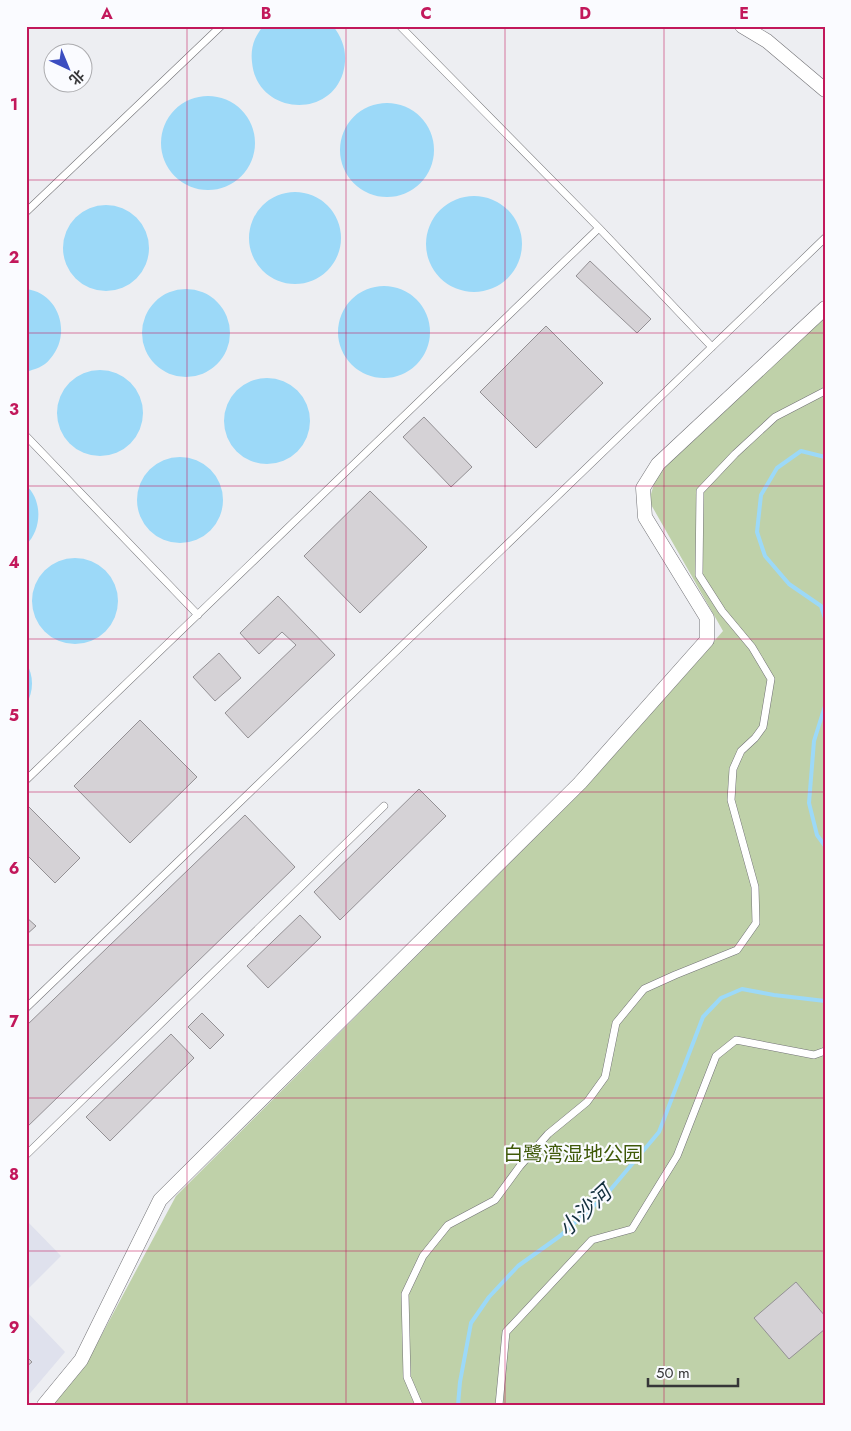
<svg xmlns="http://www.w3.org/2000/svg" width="851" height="1431" font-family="Jost,'Noto Sans SC',sans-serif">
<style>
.built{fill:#dfe1ed}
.green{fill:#bfd1a9}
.water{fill:#9cd9f8}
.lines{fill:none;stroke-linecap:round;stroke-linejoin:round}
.stream{stroke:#9cd9f8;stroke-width:4}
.building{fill:#d5d2d6;stroke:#939094}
.service-casing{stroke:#727276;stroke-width:8}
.minor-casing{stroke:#727276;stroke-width:15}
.service{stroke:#fff;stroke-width:7}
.minor{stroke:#fff;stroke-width:14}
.grid{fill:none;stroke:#c2185b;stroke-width:1;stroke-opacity:0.55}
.labels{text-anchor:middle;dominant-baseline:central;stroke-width:4.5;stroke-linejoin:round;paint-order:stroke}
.park-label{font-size:20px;fill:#3f5909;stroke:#fafbff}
.water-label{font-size:21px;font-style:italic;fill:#122e3c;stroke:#fafbff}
.neatline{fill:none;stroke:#c2185b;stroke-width:2}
.grid-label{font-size:16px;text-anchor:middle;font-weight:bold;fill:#c2185b}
</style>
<rect width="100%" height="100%" fill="#edeef2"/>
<path class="built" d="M26 1220 61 1256 26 1291Z
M26 1311 65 1352 26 1398Z"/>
<path class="green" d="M825 317V1405H51L85 1366 176 1196 585 788 723 631 649 501 658 470Z"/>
<path class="water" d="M263 26H333C344 40 348 55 343 73 328 121 256 113 252 62 251 54 252 46 255 39 257 35 260 30 263 26Z
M161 143a47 47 0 1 1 94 0a47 47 0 1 1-94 0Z
M340 150a47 47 0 1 1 94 0a47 47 0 1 1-94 0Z
M249 238a46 46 0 1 1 92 0a46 46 0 1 1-92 0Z
M426 244a48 48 0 1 1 96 0a48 48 0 1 1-96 0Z
M63 248a43 43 0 1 1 86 0a43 43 0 1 1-86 0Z
M338 332a46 46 0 1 1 92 0a46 46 0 1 1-92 0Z
M26 289C60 293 72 335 50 359 44 367 35 369 26 372Z
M142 333a44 44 0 1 1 88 0a44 44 0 1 1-88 0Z
M57 413a43 43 0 1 1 86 0a43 43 0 1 1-86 0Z
M224 421a43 43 0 1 1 86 0a43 43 0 1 1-86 0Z
M137 500a43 43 0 1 1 86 0a43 43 0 1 1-86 0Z
M26 485C43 501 42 529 26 545Z
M32 601a43 43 0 1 1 86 0a43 43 0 1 1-86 0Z
M26 662C34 676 34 691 26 705Z"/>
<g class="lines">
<path class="stream" d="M825 457 801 451 777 468 761 495 757 532 765 556 789 584 821 606 825 618
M825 706 814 741 809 803 817 835 825 846
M458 1405 460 1382 471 1323 489 1297 518 1266 560 1236 606 1195 659 1132 703 1017 721 998 742 989 774 995 825 1001"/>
</g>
<path class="building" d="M590 261 651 319 637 333 576 276Z
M546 326 603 383 536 448 480 392Z
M424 417 472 467 451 487 403 437Z
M370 491 427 547 360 613 304 556Z
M278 596 335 655 248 738 225 713 296 645 282 632 259 654 240 633Z
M219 653 241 678 215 701 193 677Z
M140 720 197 777 130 843 74 786Z
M419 789 446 816 340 920 314 892Z
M26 804 80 858 55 883 26 854Z
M245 815 295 867 26 1128V1026Z
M300 915 321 937 268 988 247 966Z
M26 917 36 926 26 935Z
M202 1013 224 1035 210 1049 188 1027Z
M171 1034 194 1058 110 1141 86 1117Z
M796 1282 825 1316V1329L789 1359 754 1318Z
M26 1356 32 1362 26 1367Z"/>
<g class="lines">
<g class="service-casing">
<path id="service" d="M400 26 599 228 712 347
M26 212 221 26
M26 436 198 615
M26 780 599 228
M26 1008 825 238
M26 1155 384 806
M419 1405 407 1377 405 1294 423 1256 448 1225 495 1200 520 1166 548 1134 587 1102 605 1077 616 1023 644 989 675 975 737 950 756 923 755 887 731 800 733 769 741 751 755 738 763 727 771 679 752 647 722 611 699 575 700 491 735 454 775 417 825 391
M499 1405 506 1332 592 1240 632 1229 677 1156 716 1056 736 1040 814 1055 825 1051"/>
</g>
<g class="minor-casing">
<path id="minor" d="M742 26 767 41 825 90
M44 1405 81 1360 160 1200 580 783 707 640V618L645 517 643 488 658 464 825 308"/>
</g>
<use href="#service" class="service"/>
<use href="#minor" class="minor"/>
</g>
<path class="grid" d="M187 26V1405M346 26V1405M505 26V1405M664 26V1405M26 180H825M26 333H825M26 486H825M26 639H825M26 792H825M26 945H825M26 1098H825M26 1251H825"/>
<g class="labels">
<g class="park-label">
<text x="573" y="1154">白鹭湾湿地公园</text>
</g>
<g class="water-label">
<text transform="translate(585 1211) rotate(-43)">小沙河</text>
</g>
</g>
<rect width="851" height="1431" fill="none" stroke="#fafbff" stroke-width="55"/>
<g transform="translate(68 68) rotate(136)"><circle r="24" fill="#fafbff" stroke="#acacaf"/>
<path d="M0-4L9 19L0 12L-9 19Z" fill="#3b4dc0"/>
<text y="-8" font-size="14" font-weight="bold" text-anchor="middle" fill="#363638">北</text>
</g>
<path d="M648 1378v8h90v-8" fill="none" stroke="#363638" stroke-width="2.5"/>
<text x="656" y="1378" font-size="15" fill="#363638" stroke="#fafbff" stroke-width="4" paint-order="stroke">50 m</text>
<rect x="28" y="28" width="796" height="1376" class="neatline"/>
<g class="grid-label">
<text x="107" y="19">A</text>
<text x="266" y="19">B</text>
<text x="426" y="19">C</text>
<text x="585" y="19">D</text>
<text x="744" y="19">E</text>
<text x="14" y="110">1</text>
<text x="14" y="263">2</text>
<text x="14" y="415">3</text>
<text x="14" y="568">4</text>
<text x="14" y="721">5</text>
<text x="14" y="874">6</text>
<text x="14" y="1027">7</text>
<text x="14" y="1180">8</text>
<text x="14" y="1333">9</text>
</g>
</svg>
